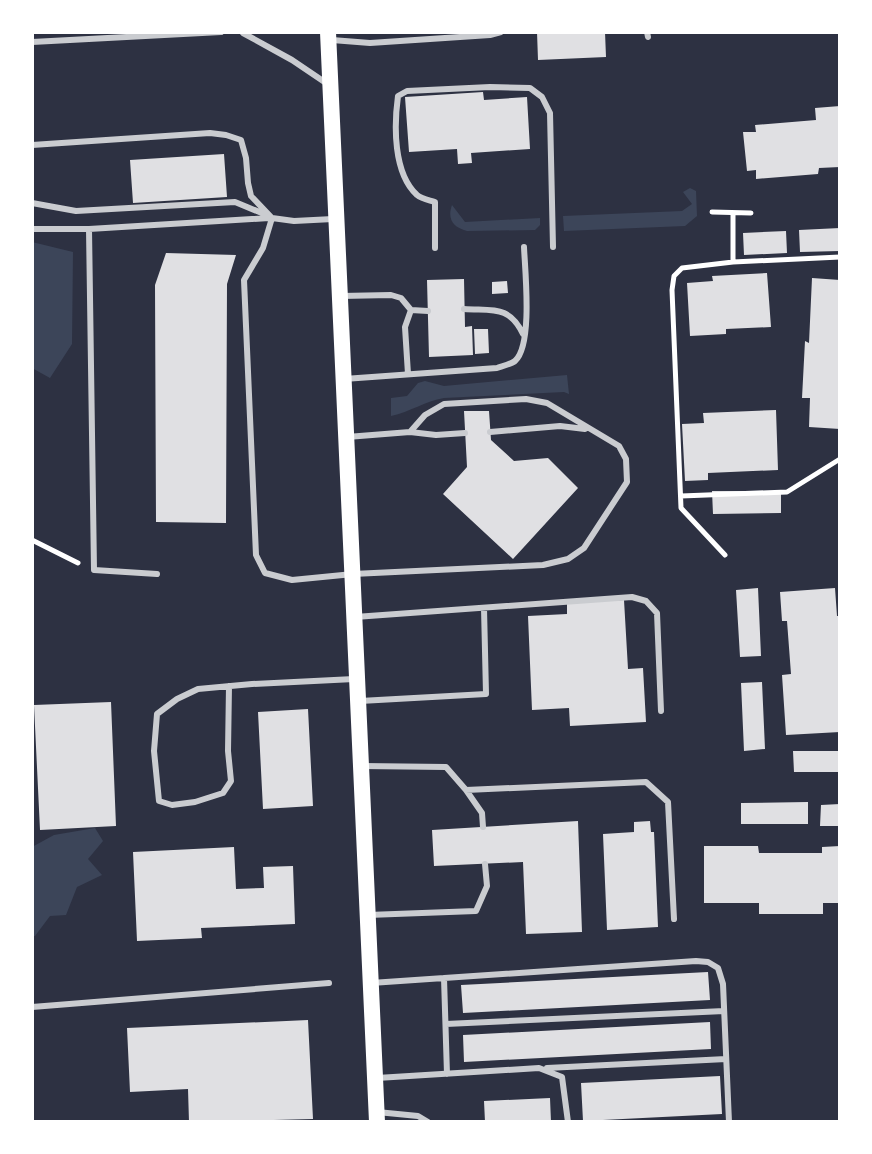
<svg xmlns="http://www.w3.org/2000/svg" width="872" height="1154" font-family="Figtree,sans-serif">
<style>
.green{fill:#3c4559}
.building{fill:#e0e0e3}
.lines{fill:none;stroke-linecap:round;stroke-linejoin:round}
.path{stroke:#fff;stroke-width:5}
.service{stroke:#caccd0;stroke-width:6}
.secondary{stroke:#fff;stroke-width:16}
</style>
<rect width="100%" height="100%" fill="#2d3142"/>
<path class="green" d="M690 188 696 191 697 216 685 226 564 231 563 216 682 211 692 204 683 192Z
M452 205 465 222 540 218V225L535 230 467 231C453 227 447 219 452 205Z
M32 242 73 252 72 344 50 378 32 368Z
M567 375 569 394 564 392 444 398C425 401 410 412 391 416V398L407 396 418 383 425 381 444 386Z
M95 828 103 841 88 859 102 875 77 887 66 915 50 916 35 936H32V847L54 835Z"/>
<path class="building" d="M537 32H605L606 57 538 60Z
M483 92 484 100 527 97 530 149 471 153 472 163 458 164 457 149 409 152 405 97Z
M840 106V167L819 168 818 174 756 179V170L747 171 743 132H756L755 125 816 120 815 108Z
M224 154 227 197 133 203 130 160Z
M840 228V251L800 252 799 230Z
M786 231 787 253 744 255 743 233Z
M166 253 236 255 227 284 226 523 156 522 155 285Z
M767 273 771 327 726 329V334L690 336 687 283 713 281 712 276Z
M812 278 840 280V429L809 427 810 398H802L805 341 809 343Z
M464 279 465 327 472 326 473 355 429 357 427 280Z
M507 281 508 293 492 294V282Z
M474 329H488L489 353 475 354Z
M776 410 778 470 708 473V480L685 481 682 424 704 423 703 413Z
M464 411H489L491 440 514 461 548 458 578 488 513 559 443 494 467 467Z
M712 491H781V513L713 514Z
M758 588 761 656 740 657 736 590Z
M835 588 837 616H840V732L786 735 782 675 791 674 787 621H782L780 592Z
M624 600 628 669 643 668 646 722 570 726 569 708 532 710 528 616 567 614V603Z
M762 682 765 749 744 751 741 683Z
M111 702 116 826 40 830 34 705Z
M308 709 313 806 263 809 258 712Z
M793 751H840V772H794Z
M808 802V824H741V803Z
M840 804V826H820L821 805Z
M578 821 582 932 526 934 523 862 434 866 432 830Z
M650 821 651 832H654L658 927 607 930 603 834 634 832V822Z
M704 846H758L759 853H822V847L840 846V903H823V914H759V903H704Z
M234 847 236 889 264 888 263 867 293 866 295 924 201 928 202 938 137 941 133 852Z
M708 972 710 1000 463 1013 461 985Z
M308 1020 313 1119 189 1122 188 1089 130 1092 127 1028Z
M710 1022 711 1049 464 1062 463 1035Z
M720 1076 722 1114 583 1121 581 1083Z
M550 1098 551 1122H485L484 1101Z"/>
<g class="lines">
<path class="path" d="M712 212 751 213
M733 262 840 257
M681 496 787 492 840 459
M32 540 78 563
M725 555 681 508 672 290 674 276 682 268 733 262V213"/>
<path class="service" d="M647 32 648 37
M243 33 292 60 329 85
M332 40 370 43 490 35 501 32
M32 42 221 32
M32 145 210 133 226 135 241 140 246 158 248 183 251 196 272 218
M32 203 76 211 235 202 269 216
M333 219 294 221 272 218 263 248 244 280 256 555 265 573 292 580 353 574 543 565 568 559 584 548 627 482 626 459 619 446 547 403 526 399 444 404 425 415 410 432 347 437
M32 229H89L269 218
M89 229 94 570 157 574
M435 248V202C429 200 422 199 417 195 393 173 394 125 398 96L407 91 490 87 530 88 542 97 550 113 553 247
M341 296 391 295 401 298 411 310 428 311
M464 309C493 311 509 305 523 334
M408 374 405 327 411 310
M344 379 497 368C503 366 511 364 515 361 533 345 525 271 524 247
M410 432 436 435 465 433
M490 432 560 426 585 429
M355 617 632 597 646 601 657 613 661 711
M229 686 228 751 231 781 223 793 195 802 172 805 159 801 154 751 157 714 177 699 198 689 252 684 354 679
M360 701 486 694 484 608
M362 766 446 767 466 790 646 782 668 802 674 919
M466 790 482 813 483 827
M368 915 476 911 487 886 485 864
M444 978 447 1074
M371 983 696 961 708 962 718 968 723 984 729 1122
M32 1007 329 983
M446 1024 724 1011
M547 1068 726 1059
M377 1078 539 1068 562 1077 568 1122
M377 1112 418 1116 428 1122"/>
<path class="secondary" d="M328 32 377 1122"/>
</g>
<rect width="872" height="1154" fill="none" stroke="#ffffff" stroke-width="68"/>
</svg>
